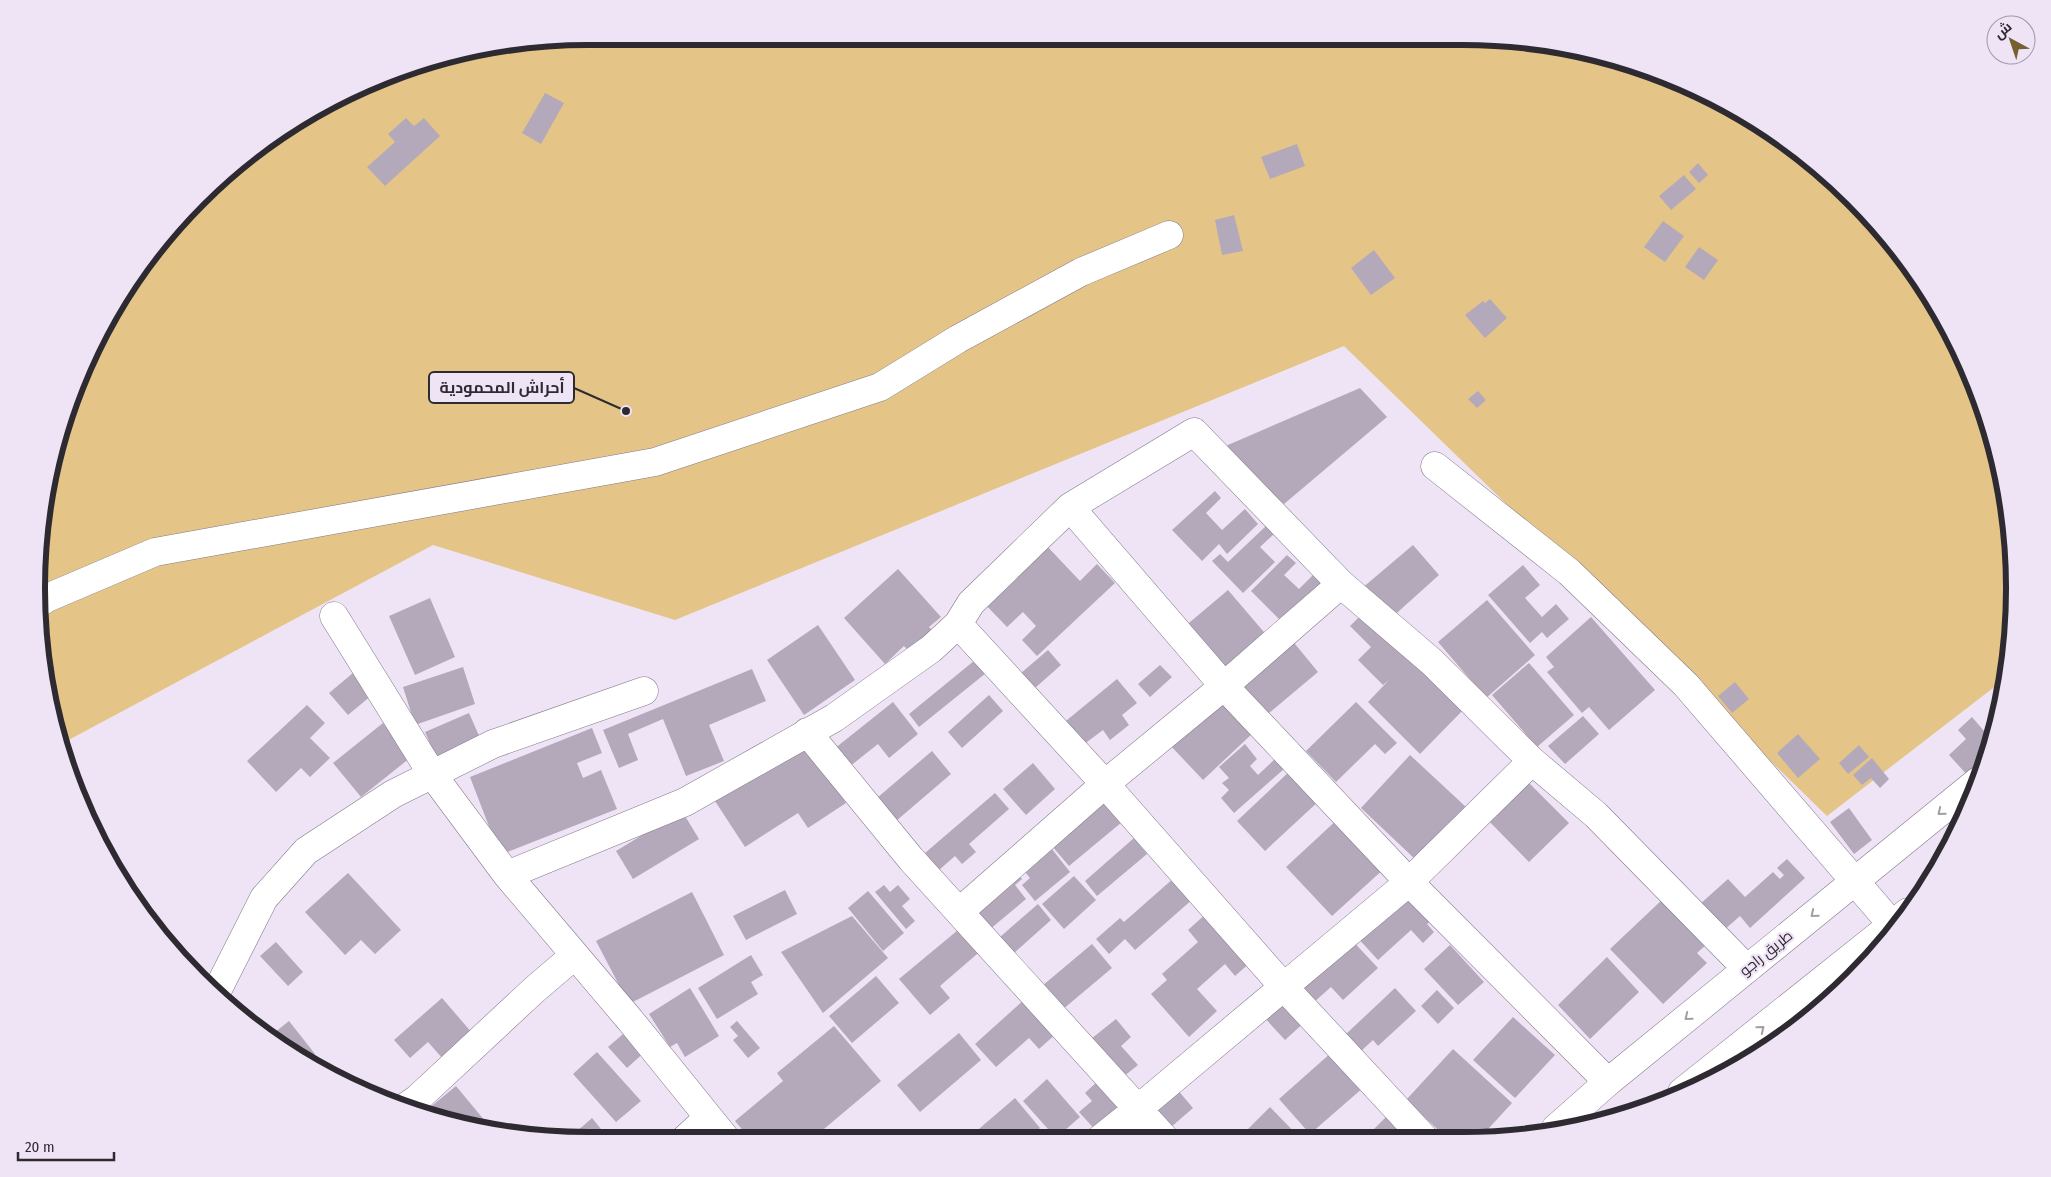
<svg xmlns="http://www.w3.org/2000/svg" width="2051" height="1177" font-family="'Fira Sans Condensed',Cairo,sans-serif">
<style>
.green{fill:#e4c587}
.building{fill:#b4a9ba}
.lines{fill:none;stroke-linecap:round;stroke-linejoin:round}
.minor-casing{stroke:#837989;stroke-width:29}
.secondary-casing{stroke:#837989;stroke-width:29}
.minor{stroke:#fff;stroke-width:28}
.secondary{stroke:#fff;stroke-width:28}
.oneway{stroke:#a19fa2}
.labels{text-anchor:middle;dominant-baseline:central;stroke-width:4.5;stroke-linejoin:round;paint-order:stroke}
.street-label{font-size:15px;fill:#2e2a31;stroke:#efe3f6}
.rim{fill:none;stroke:#2e2a31;stroke-width:6}
.leader{fill:none;stroke:#2e2a31;stroke-width:2}
.callout-dot{fill:#2e2a31;stroke:#efe3f6;stroke-width:2}
.callout{fill:#efe3f6;stroke:#2e2a31;stroke-width:2}
.callout-label{font-size:16px;text-anchor:middle;font-weight:bold;fill:#2e2a31}
</style>
<rect width="100%" height="100%" fill="#efe3f6"/>
<path class="green" d="M1499 37 1640 65 1769 129 1853 198 1922 281 1973 377 2004 480 2015 588 2006 678 1827 816 1344 346 675 620 433 545 61 744 47 697 37 624 41 517 55 445 74 397 93 345 129 281 198 198 253 150 344 93 411 65 516 41Z"/>
<path class="building" d="M545 93 564 103 541 144 522 133Z
M1734 112 1753 121 1746 127Z
M406 118 414 126 424 118 440 136 385 186 367 167 395 142 388 134Z
M1297 144 1305 166 1270 179 1261 157Z
M1698 163 1708 175 1699 183 1689 172Z
M1684 175 1696 189 1671 210 1659 196Z
M1234 215 1243 251 1222 255 1215 220Z
M1663 221 1684 236 1665 262 1644 247Z
M1699 247 1718 260 1704 280 1685 267Z
M1374 250 1395 278 1371 295 1351 268Z
M1490 299 1507 318 1485 338 1465 315 1483 301 1485 303Z
M1360 388 1387 417 1284 504 1221 448Z
M1478 391 1486 400 1477 408 1468 399Z
M1215 491 1221 498 1206 513 1222 530 1245 509 1258 524 1227 554 1219 544 1202 561 1172 530Z
M1266 526 1274 534 1260 547 1275 562 1243 593 1212 561 1220 554 1228 562Z
M1044 543 1080 581 1097 564 1115 583 1037 656 1022 640 1036 626 1023 612 1007 627 982 601Z
M1413 545 1439 575 1389 620 1361 589Z
M1287 555 1296 563 1284 575 1299 589 1314 574 1324 584 1284 624 1251 591Z
M1523 565 1540 585 1525 598 1542 617 1556 604 1569 619 1547 638 1542 632 1530 643 1488 595Z
M898 569 941 617 929 627 936 634 912 655 904 646 885 664 844 618Z
M1228 590 1269 638 1224 676 1183 628Z
M430 598 455 657 415 675 389 616Z
M1487 600 1535 655 1486 698 1438 642Z
M1364 612 1464 709 1420 754 1368 702 1389 680 1383 685 1358 660 1371 647 1350 626Z
M1591 617 1655 690 1609 730 1589 707 1582 713 1547 672 1554 667 1546 657Z
M818 625 855 680 804 715 767 660Z
M1291 639 1318 672 1263 718 1236 686Z
M1048 650 1061 665 1035 688 1021 673Z
M980 656 991 669 919 727 909 714Z
M1529 663 1574 715 1537 747 1492 695Z
M1160 665 1172 677 1150 697 1138 684Z
M463 667 475 704 415 725 403 687Z
M752 669 766 701 709 725 724 761 686 776 663 719 628 734 638 760 619 768 603 730Z
M353 673 372 695 348 715 329 693Z
M1117 679 1137 703 1122 715 1129 725 1110 740 1103 730 1079 748 1061 725Z
M1735 682 1749 699 1732 713 1718 696Z
M989 695 1003 711 962 748 948 732Z
M1220 696 1254 732 1203 780 1169 744Z
M893 702 918 734 889 758 878 744 849 767 834 749Z
M1356 702 1397 743 1385 754 1375 744 1336 782 1306 751Z
M307 705 325 723 310 738 330 758 310 777 301 768 276 792 247 761Z
M469 713 480 738 436 757 425 732Z
M1583 716 1599 734 1565 764 1548 746Z
M1972 717 1991 739 1984 764 1969 777 1949 755 1966 739 1958 730Z
M383 723 410 758 361 797 333 763Z
M592 728 602 753 577 763 583 778 601 770 617 809 500 855 470 777Z
M1798 734 1820 759 1798 778 1777 753Z
M804 739 846 803 808 828 798 813 745 847 713 798Z
M1245 744 1257 759 1250 766 1258 775 1275 759 1284 769 1234 813 1221 798 1229 790 1222 783 1229 778 1219 767Z
M1859 745 1869 757 1848 774 1839 763Z
M932 751 951 774 896 821 877 798Z
M1410 755 1466 807 1416 860 1361 808Z
M1872 758 1889 779 1880 788 1871 778 1862 785 1853 775Z
M1033 763 1055 789 1026 815 1003 789Z
M1292 769 1320 800 1265 851 1237 821Z
M1523 777 1569 823 1529 862 1484 816Z
M995 793 1009 809 969 844 976 852 962 864 955 856 939 870 925 853Z
M1105 802 1122 822 1069 866 1052 846Z
M1849 808 1872 840 1854 854 1830 822Z
M682 811 699 839 633 879 616 851Z
M1340 817 1386 867 1332 916 1286 867Z
M1134 838 1147 854 1097 896 1085 881Z
M1048 844 1070 872 1035 901 1022 885 1030 878 1021 867Z
M1787 859 1805 878 1750 928 1740 916 1723 931 1699 905 1728 879 1745 897 1773 872 1780 879 1784 875 1777 868Z
M348 873 401 930 375 954 361 940 345 955 305 912Z
M1017 873 1022 879 1015 885 1026 899 989 930 972 910Z
M1074 876 1096 900 1064 929 1042 904Z
M1175 877 1194 898 1135 950 1125 939 1109 954 1096 939 1120 918 1124 922Z
M884 885 890 892 898 885 910 899 902 906 915 921 906 929 875 892Z
M785 890 797 914 746 940 733 916Z
M868 891 904 933 883 951 848 908Z
M1404 891 1432 920 1427 924 1434 932 1423 943 1411 930 1378 960 1356 936Z
M692 892 724 955 629 1004 596 941Z
M1664 898 1707 944 1697 953 1707 963 1663 1004 1610 949Z
M147 900 149 919 136 901Z
M1038 904 1051 920 1014 953 1000 937Z
M1208 912 1252 961 1235 976 1225 964 1197 989 1217 1011 1189 1037 1151 994 1167 980 1162 974 1198 942 1188 930Z
M852 916 888 958 823 1013 781 952Z
M964 925 984 948 940 986 950 998 930 1015 899 979Z
M1348 936 1378 968 1343 1000 1331 987 1313 1003 1296 985Z
M276 942 303 972 288 986 260 956Z
M1092 944 1112 968 1062 1010 1042 986Z
M1450 945 1484 982 1458 1005 1424 969Z
M751 955 763 975 751 982 758 994 717 1019 698 988Z
M1607 957 1639 992 1590 1039 1558 1005Z
M876 976 899 1003 852 1043 829 1016Z
M690 988 719 1036 685 1057 677 1043 670 1047 649 1014Z
M1395 988 1416 1011 1378 1046 1373 1040 1360 1052 1345 1035Z
M1437 990 1454 1008 1438 1024 1421 1006Z
M1284 996 1306 1021 1285 1040 1262 1015Z
M442 998 473 1034 443 1059 428 1042 410 1058 394 1040Z
M1026 998 1057 1033 1039 1049 1029 1038 996 1067 975 1044Z
M1513 1017 1555 1055 1515 1098 1473 1060Z
M1116 1019 1131 1037 1121 1046 1138 1065 1123 1077 1091 1039Z
M289 1021 315 1054 307 1060 282 1048 269 1037Z
M737 1021 760 1048 748 1058 733 1040 738 1036 730 1027Z
M834 1026 881 1081 824 1129 832 1140H751L735 1121 783 1081 777 1073Z
M629 1029 648 1049 627 1068 608 1047Z
M959 1033 981 1060 920 1112 897 1085Z
M1453 1049 1512 1103 1478 1140H1449L1406 1100Z
M597 1052 641 1101 616 1122 573 1074Z
M1332 1052 1364 1087 1310 1134 1279 1099Z
M1101 1078 1128 1108 1099 1134 1079 1112 1092 1101 1085 1093Z
M1047 1079 1080 1117 1056 1138 1023 1101Z
M456 1086 490 1127 422 1114Z
M1176 1088 1193 1108 1170 1128 1153 1108Z
M1015 1098 1040 1128 1026 1140H966Z
M1270 1107 1302 1140H1237Z
M1390 1113 1417 1140H1363Z
M592 1118 610 1140H567Z
M1138 1120 1153 1140H1114Z
M1049 1135 1053 1140H1043Z"/>
<g class="lines">
<g class="minor-casing">
<path id="minor" d="M1435 466 1569 572 1686 685 1895 928
M1070 507 1224 686 1409 882 1608 1082
M38 604 47 598 155 552 655 462 880 387 958 339 1081 272 1169 235
M334 616 432 774 507 875 630 1020 727 1140
M958 624 1105 784 1283 986 1426 1140
M807 732 911 859 1166 1140
M507 875 685 802 834 718 931 649 958 624 971 603 1070 507 1194 432 1341 584 1432 662 1532 761 1596 815 1747 969
M959 912 1105 784 1224 686 1341 584
M217 991 264 898 306 851 393 794 493 744 644 691
M404 1108 417 1099 534 990 575 955
M684 1140 708 1118
M1099 1140 1139 1108 1409 882 1532 761"/>
</g>
<g class="secondary-casing">
<path id="secondary" d="M1682 1092 1908 912
M1556 1128 1608 1082 1978 781"/>
</g>
<use href="#minor" class="minor"/>
<use href="#secondary" class="secondary"/>
</g>
<defs><path id="oneway-chevron" d="M-2-3.5L2.5 0L-2 3.5" fill="none" stroke-width="1.6" stroke-linecap="round" stroke-linejoin="round" transform="scale(1.25)"/></defs>
<g class="oneway">
<use href="#oneway-chevron" transform="translate(1941 812) rotate(141)"/>
<use href="#oneway-chevron" transform="translate(1814 914) rotate(141)"/>
<use href="#oneway-chevron" transform="translate(1688 1017) rotate(141)"/>
<use href="#oneway-chevron" transform="translate(1761 1029) rotate(-39)"/>
</g>
<g class="labels">
<g class="street-label">
<text transform="translate(1766 953) rotate(-39)">طريق راجو</text>
</g>
</g>
<path d="M0 0H2051V1177H0ZM588 45H1463A543 543 0 0 1 2006 588V589A543 543 0 0 1 1463 1132H588A543 543 0 0 1 45 589V588A543 543 0 0 1 588 45Z" fill="#efe3f6" fill-rule="evenodd"/>
<path class="rim" d="M588 45H1463A543 543 0 0 1 2006 588V589A543 543 0 0 1 1463 1132H588A543 543 0 0 1 45 589V588A543 543 0 0 1 588 45Z"/>
<path class="leader" d="M626 411L574 388"/>
<circle class="callout-dot" cx="626" cy="411" r="5"/>
<rect class="callout" x="429" y="372" width="145" height="31" rx="5"/>
<g class="callout-label">
<text x="502" y="393">أحراش المحمودية</text>
</g>
<g transform="translate(2011 40) rotate(320)"><circle r="24" fill="#efe3f6" stroke="#a299a7"/>
<path d="M0-4L9 19L0 12L-9 19Z" fill="#766030"/>
<text y="-8" font-size="14" font-weight="bold" text-anchor="middle" fill="#2e2a31">ش</text>
</g>
<path d="M18 1152v8h96v-8" fill="none" stroke="#2e2a31" stroke-width="2.5"/>
<text x="25" y="1152" font-size="15" fill="#2e2a31" stroke="#efe3f6" stroke-width="4" paint-order="stroke">20 m</text>
</svg>
